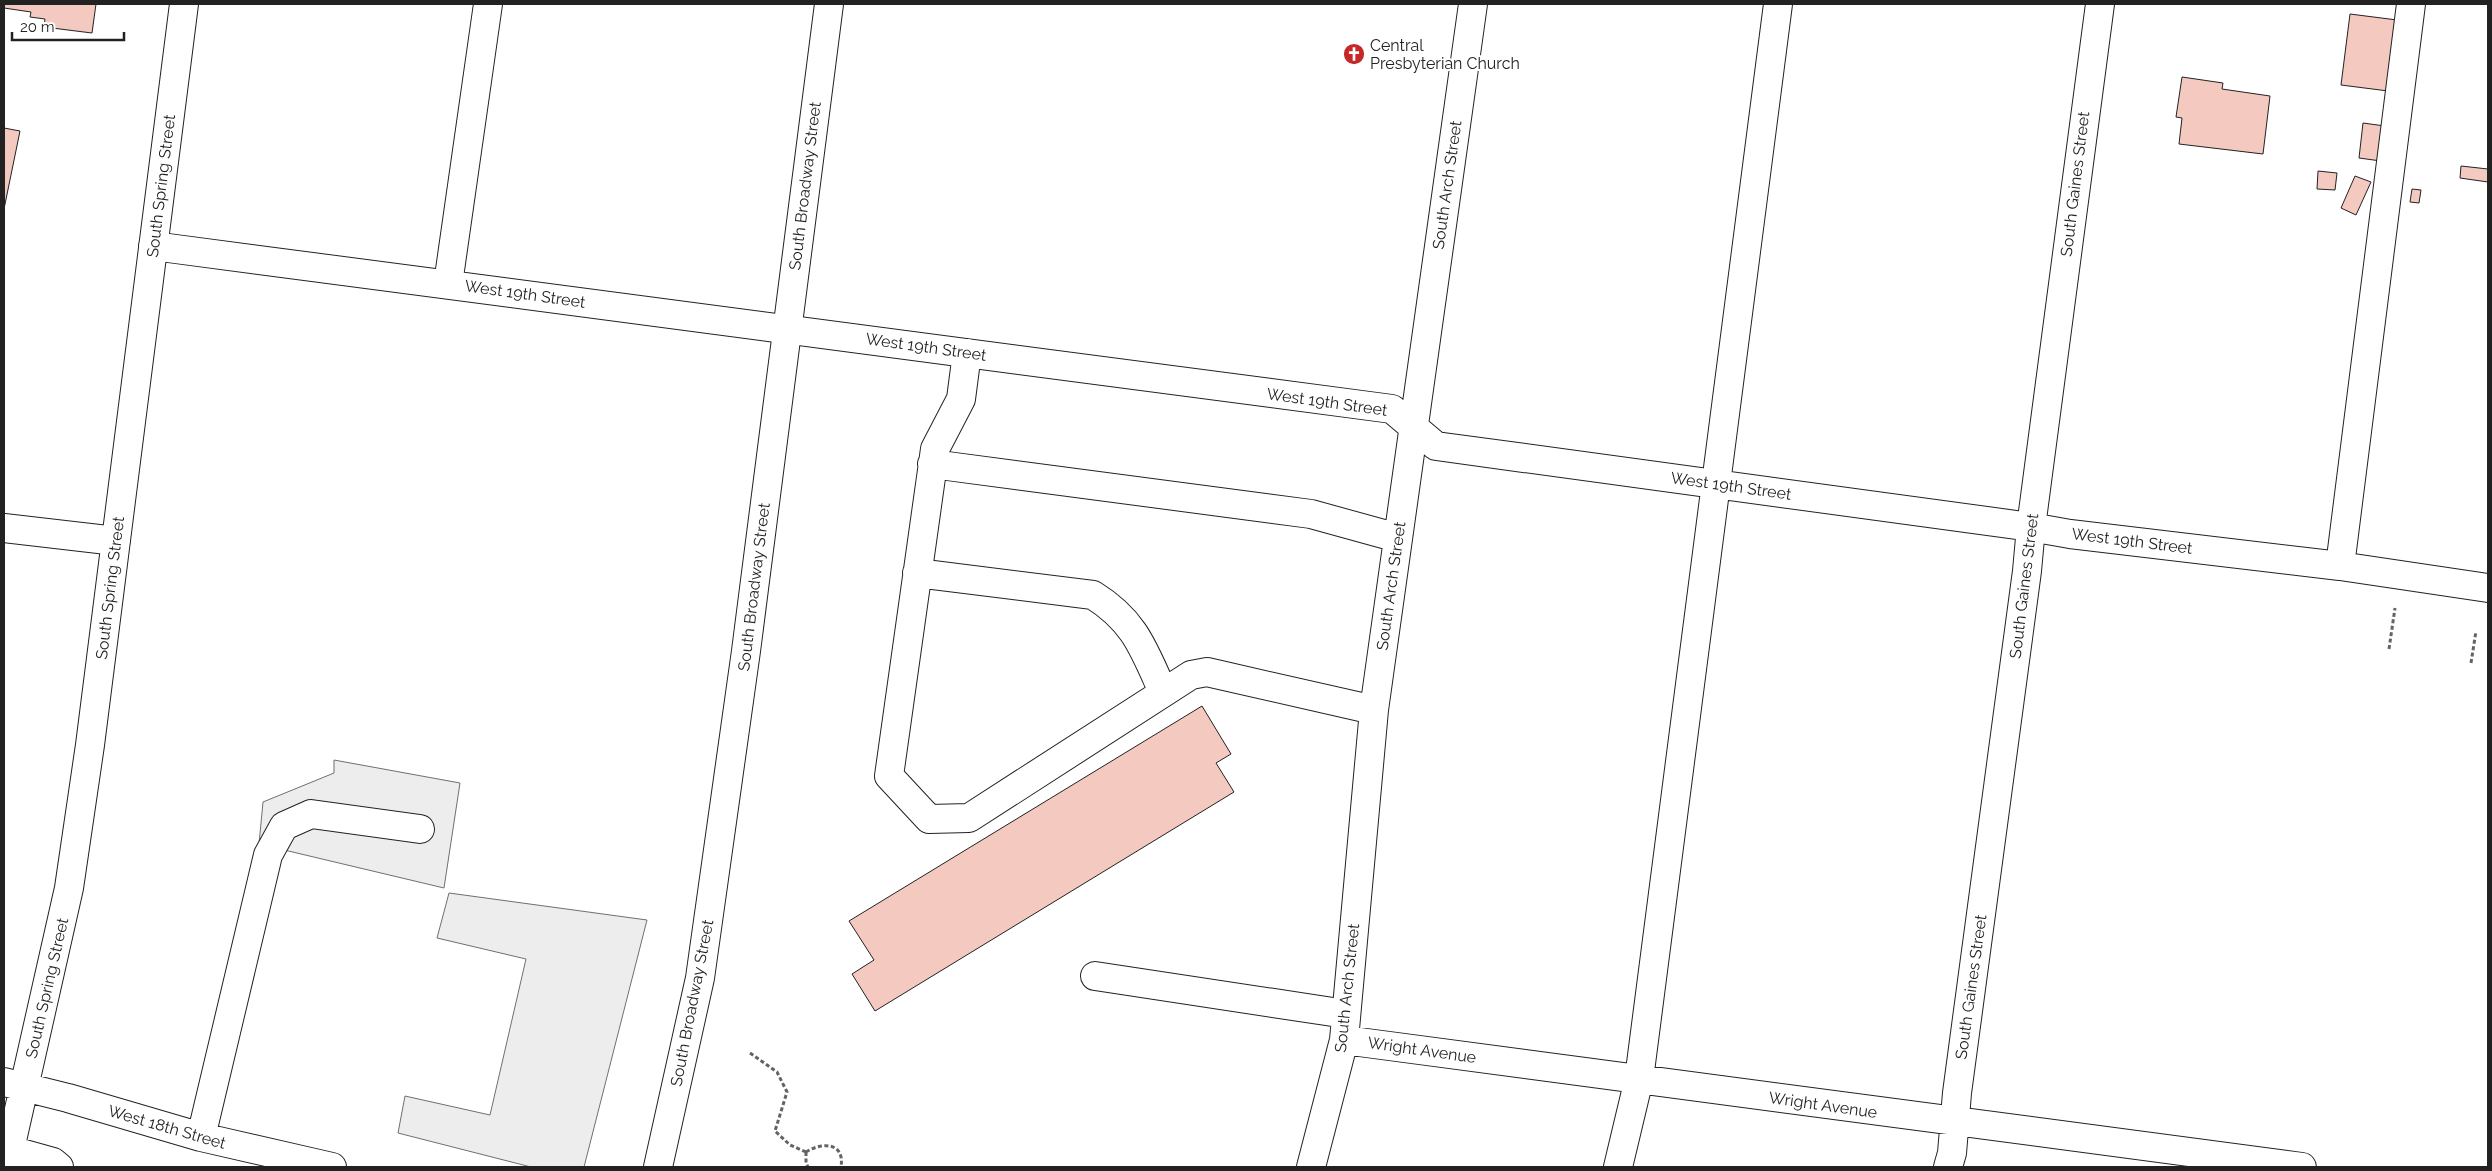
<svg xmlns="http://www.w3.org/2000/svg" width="2492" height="1171" font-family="Raleway,sans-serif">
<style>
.parking{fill:#ededed;stroke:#6f6f6f}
.building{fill:#f3c9c0;stroke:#222}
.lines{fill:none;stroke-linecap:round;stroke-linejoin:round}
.minor-casing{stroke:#222;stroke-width:30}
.major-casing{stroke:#222;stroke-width:30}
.path{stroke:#646464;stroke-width:3;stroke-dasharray:4 2.5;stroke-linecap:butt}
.minor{stroke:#fff;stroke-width:28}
.major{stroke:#fff;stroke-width:28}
.labels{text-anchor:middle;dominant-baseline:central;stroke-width:4;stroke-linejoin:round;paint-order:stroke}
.poi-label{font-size:16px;fill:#222;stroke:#fff;text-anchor:start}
.street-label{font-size:16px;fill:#222;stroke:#fff}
</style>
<rect width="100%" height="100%" fill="#fff"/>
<path class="parking" d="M334 760 460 783 444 888 259 844 263 802 334 773Z
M449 893 647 920 584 1167H531L398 1133 405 1096 490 1115 526 959 437 938Z"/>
<path class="building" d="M4 4H96L92 33 44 27 45 19 30 17 31 12 4 8Z
M2350 14 2405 21 2396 92 2341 85Z
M2182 77 2223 83 2222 89 2270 96 2263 154 2179 144 2182 118 2176 117Z
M2363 123 2385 126 2381 161 2359 158Z
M4 128 20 131 4 209Z
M2461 166 2488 169V182L2460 178Z
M2318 171 2337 173 2335 190 2317 189Z
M2355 176 2371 182 2356 215 2341 208Z
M2412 189 2421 190 2419 203 2410 202Z
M1202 706 1231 754 1216 763 1234 792 875 1011 852 974 874 960 849 921Z"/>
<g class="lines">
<g class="minor-casing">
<path id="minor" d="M153 246 1392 409 1436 446 2031 527 2070 534 2340 566 2488 588
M448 284 488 4
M967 353 961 399 935 449 889 776 929 819 969 818 1191 675 1207 672 1374 710
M932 464 1311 514 1398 538
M4 528 116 541
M2340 566 2411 4
M917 573 1093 595C1135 621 1144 650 1163 692
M1095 976 1346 1014
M1344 1040C1664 1084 1983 1127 2302 1167
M4 1082 68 1098 201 1137 332 1167
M201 1137 268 855 284 826 311 814 420 829
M10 1150 53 1162 59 1167
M6 1167 69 888 90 745 184 4
M1311 1167 1344 1040 1374 710 1473 4
M1618 1167 1639 1079 1778 4
M1948 1167 1952 1153 1957 1093 2027 571 2031 527 2100 4"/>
</g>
<g class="major-casing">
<path id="major" d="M658 1167 700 978 746 651 829 4"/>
</g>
<path class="path" d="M2389 649 2395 608
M2471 663 2476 631
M750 1053 777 1072 787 1092 775 1131 790 1145 806 1152
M806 1152C822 1142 845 1142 841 1167
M806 1152V1163L808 1167"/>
<use href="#minor" class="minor"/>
<use href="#major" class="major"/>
</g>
<defs>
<g id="church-disc" transform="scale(1.125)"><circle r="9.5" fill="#c62828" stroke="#fff"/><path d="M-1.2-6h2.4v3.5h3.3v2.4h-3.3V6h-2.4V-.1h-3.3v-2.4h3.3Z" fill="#fff"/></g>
</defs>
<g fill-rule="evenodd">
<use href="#church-disc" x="1354" y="54"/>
</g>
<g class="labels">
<g class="poi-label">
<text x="1370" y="45">Central<tspan x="1370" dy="18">Presbyterian Church</tspan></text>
</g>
<g class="street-label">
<text transform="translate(2075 184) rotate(-83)">South Gaines Street</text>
<text transform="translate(1447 185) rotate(-82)">South Arch Street</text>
<text transform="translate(161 186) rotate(-83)">South Spring Street</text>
<text transform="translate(805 186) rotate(-83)">South Broadway Street</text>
<text transform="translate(525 294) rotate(8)">West 19th Street</text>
<text transform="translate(926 347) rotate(8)">West 19th Street</text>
<text transform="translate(1327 402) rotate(8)">West 19th Street</text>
<text transform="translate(1731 486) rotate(8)">West 19th Street</text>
<text transform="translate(2132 541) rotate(7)">West 19th Street</text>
<text transform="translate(1391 586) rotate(-82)">South Arch Street</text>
<text transform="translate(2024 586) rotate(-83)">South Gaines Street</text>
<text transform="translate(754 587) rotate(-83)">South Broadway Street</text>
<text transform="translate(110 588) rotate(-83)">South Spring Street</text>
<text transform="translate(1971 987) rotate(-82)">South Gaines Street</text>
<text transform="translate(47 988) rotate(-77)">South Spring Street</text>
<text transform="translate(1347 988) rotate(-84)">South Arch Street</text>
<text transform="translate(692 1003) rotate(-79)">South Broadway Street</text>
<text transform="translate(1422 1050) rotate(8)">Wright Avenue</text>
<text transform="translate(1823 1105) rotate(8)">Wright Avenue</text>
<text transform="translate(167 1127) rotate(16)">West 18th Street</text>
</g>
</g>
<rect width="2492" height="1171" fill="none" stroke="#222222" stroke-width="10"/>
<path d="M12 32v8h112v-8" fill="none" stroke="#222222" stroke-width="2.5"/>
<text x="20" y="32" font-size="15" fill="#222222" stroke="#ffffff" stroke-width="4" paint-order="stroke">20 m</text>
</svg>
